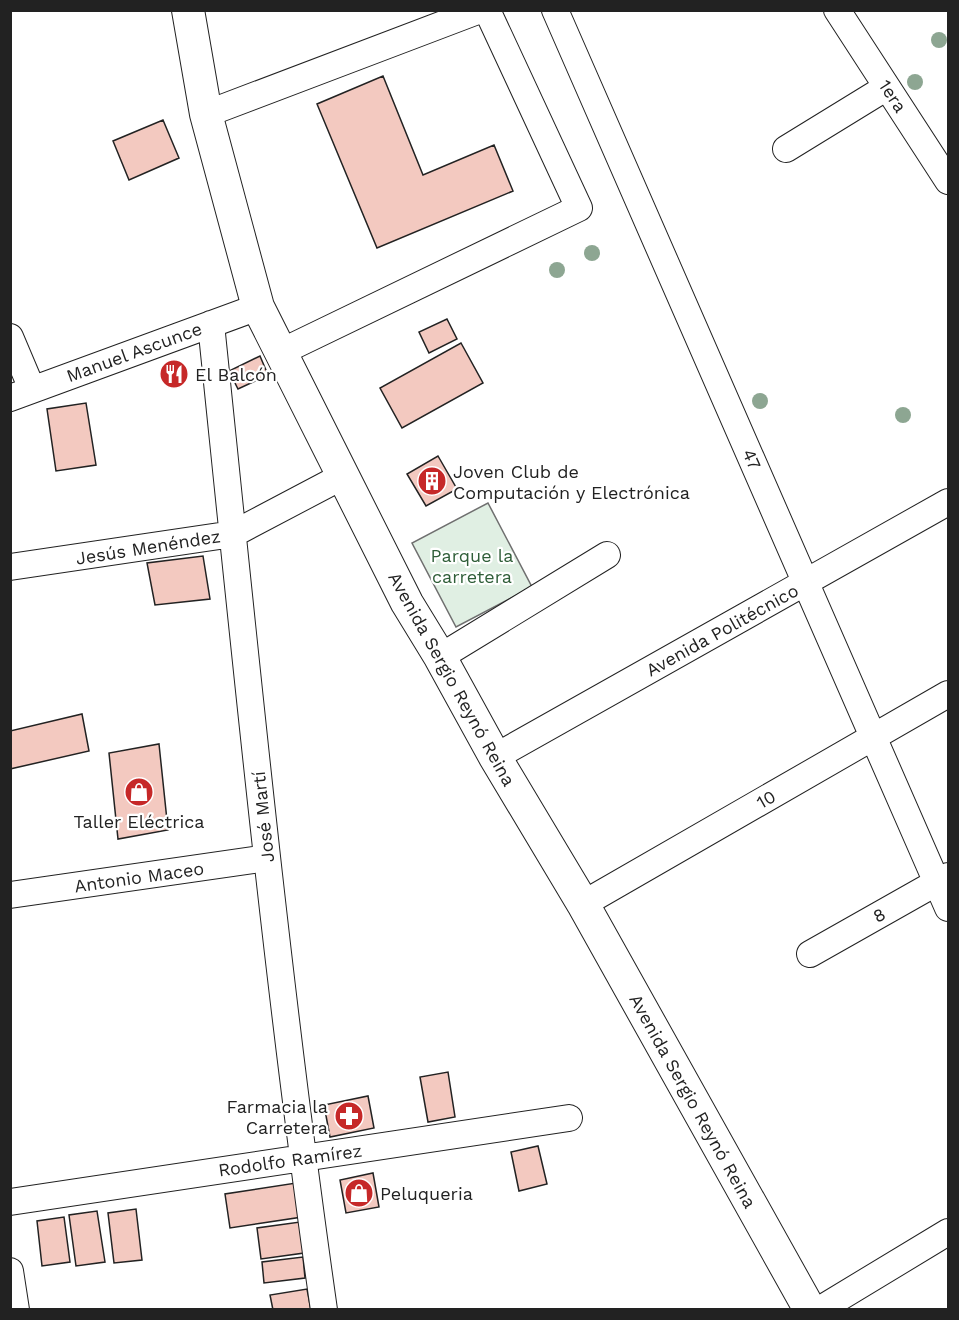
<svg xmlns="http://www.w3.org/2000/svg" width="959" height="1320" font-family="'Work Sans',sans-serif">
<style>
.green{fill:#e0efe3;stroke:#6f6f6f;stroke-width:1.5}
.building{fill:#f3c9c0;stroke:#222;stroke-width:1.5}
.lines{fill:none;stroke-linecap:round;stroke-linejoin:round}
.minor-casing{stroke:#222;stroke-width:28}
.major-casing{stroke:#222;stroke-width:34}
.minor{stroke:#fff;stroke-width:26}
.major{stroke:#fff;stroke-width:32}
.tree{fill:#8da692}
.labels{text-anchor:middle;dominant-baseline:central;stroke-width:4.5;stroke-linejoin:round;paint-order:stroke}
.street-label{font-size:18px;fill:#222;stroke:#fff}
.poi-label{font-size:18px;fill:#222;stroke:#fff;text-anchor:start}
.park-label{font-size:18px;fill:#2f5e38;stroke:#fff}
</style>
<rect width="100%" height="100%" fill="#fff"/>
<path class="green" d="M488 503 532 587 456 627 412 543Z"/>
<path class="building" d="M383 76 423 175 494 145 513 191 377 248 317 104Z
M163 120 179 158 129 180 113 141Z
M447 319 457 339 429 353 419 332Z
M461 343 483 383 402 428 380 388Z
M260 356 268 375 238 389 229 371Z
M86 403 96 465 56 471 47 409Z
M438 456 457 489 426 506 407 474Z
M203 556 210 599 155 605 147 563Z
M82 714 89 751 10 769V731Z
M159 744 168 830 118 839 109 753Z
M448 1072 455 1117 428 1122 420 1077Z
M368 1096 374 1128 330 1137 324 1105Z
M538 1146 547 1184 519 1191 511 1152Z
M373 1173 379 1207 346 1213 340 1180Z
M296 1183 302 1217 230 1228 225 1194Z
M136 1209 142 1260 114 1263 108 1213Z
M97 1211 105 1262 76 1266 69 1215Z
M64 1217 70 1262 42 1266 37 1221Z
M300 1222 304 1253 261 1259 257 1228Z
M303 1257 305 1278 264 1283 262 1262Z
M307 1289 311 1310H273L270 1295Z"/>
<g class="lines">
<g class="minor-casing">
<path id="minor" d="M555 10 948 908
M837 10 948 181
M206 114 480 10
M786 149 887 87
M211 324C245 653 277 982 324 1310
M10 337 32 389
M281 352 579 208 487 10
M10 398 258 307
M10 567 233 534 343 476
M440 657 607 555
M495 757 948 502
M10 895 267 858
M583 904 948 694
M810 954 948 876
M10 1202 569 1118
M10 1271 16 1310
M819 1310 948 1232"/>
</g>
<g class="major-casing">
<path id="major" d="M188 10 206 114 258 307 407 603 440 657 495 757 583 904 810 1310"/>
</g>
<use href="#minor" class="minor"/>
<use href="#major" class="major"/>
</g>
<g class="tree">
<circle cx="939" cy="40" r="8"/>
<circle cx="915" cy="82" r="8"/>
<circle cx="592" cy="253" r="8"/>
<circle cx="557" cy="270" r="8"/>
<circle cx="760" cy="401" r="8"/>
<circle cx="903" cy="415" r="8"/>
</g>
<defs>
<g id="restaurant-disc" transform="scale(1.5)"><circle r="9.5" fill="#c62828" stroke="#fff"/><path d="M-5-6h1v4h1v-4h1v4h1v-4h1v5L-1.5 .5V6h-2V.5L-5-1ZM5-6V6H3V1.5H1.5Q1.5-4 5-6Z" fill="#fff"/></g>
<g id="building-disc" transform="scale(1.5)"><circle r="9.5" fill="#c62828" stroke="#fff"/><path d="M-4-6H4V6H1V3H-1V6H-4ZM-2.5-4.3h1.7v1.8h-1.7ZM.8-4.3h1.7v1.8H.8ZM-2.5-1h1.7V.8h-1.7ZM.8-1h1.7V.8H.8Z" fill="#fff"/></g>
<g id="shop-disc" transform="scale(1.5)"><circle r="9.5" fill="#c62828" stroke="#fff"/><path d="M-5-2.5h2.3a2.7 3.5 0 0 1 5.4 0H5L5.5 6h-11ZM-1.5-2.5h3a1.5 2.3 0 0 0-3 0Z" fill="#fff"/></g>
<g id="pharmacy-disc" transform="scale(1.5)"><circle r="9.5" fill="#c62828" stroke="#fff"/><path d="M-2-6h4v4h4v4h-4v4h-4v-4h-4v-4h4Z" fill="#fff"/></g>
</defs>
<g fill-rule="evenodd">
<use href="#restaurant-disc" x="174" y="374"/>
<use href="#building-disc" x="432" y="481"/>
<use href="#shop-disc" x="139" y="792"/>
<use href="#pharmacy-disc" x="349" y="1116"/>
<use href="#shop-disc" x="359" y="1193"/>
</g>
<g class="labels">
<g class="street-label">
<text transform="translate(893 96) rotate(57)">1era</text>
<text transform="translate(134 352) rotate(-20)">Manuel Ascunce</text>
<text transform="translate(752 459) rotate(66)">47</text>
<text transform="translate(148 547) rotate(-9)">Jesús Menéndez</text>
<text transform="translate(722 630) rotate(-29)">Avenida Politécnico</text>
<text transform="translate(452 679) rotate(61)">Avenida Sergio Reynó Reina</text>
<text transform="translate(766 799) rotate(-30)">10</text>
<text transform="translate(263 817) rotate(-96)">José Martí</text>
<text transform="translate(139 877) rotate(-8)">Antonio Maceo</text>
<text transform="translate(879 915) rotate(-29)">8</text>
<text transform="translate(693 1101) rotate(61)">Avenida Sergio Reynó Reina</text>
<text transform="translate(290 1160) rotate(-8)">Rodolfo Ramírez</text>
</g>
<g class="poi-label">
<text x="195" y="374">El Balcón</text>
<text x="453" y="471">Joven Club de<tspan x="453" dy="21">Computación y Electrónica</tspan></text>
<text x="139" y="821" text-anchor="middle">Taller Eléctrica</text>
<text x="328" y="1106" text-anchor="end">Farmacia la<tspan x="328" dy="21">Carretera</tspan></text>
<text x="380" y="1193">Peluqueria</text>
</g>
<g class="park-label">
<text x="472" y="555">Parque la<tspan x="472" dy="21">carretera</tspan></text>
</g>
</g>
<rect width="959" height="1320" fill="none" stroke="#222222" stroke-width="24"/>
</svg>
